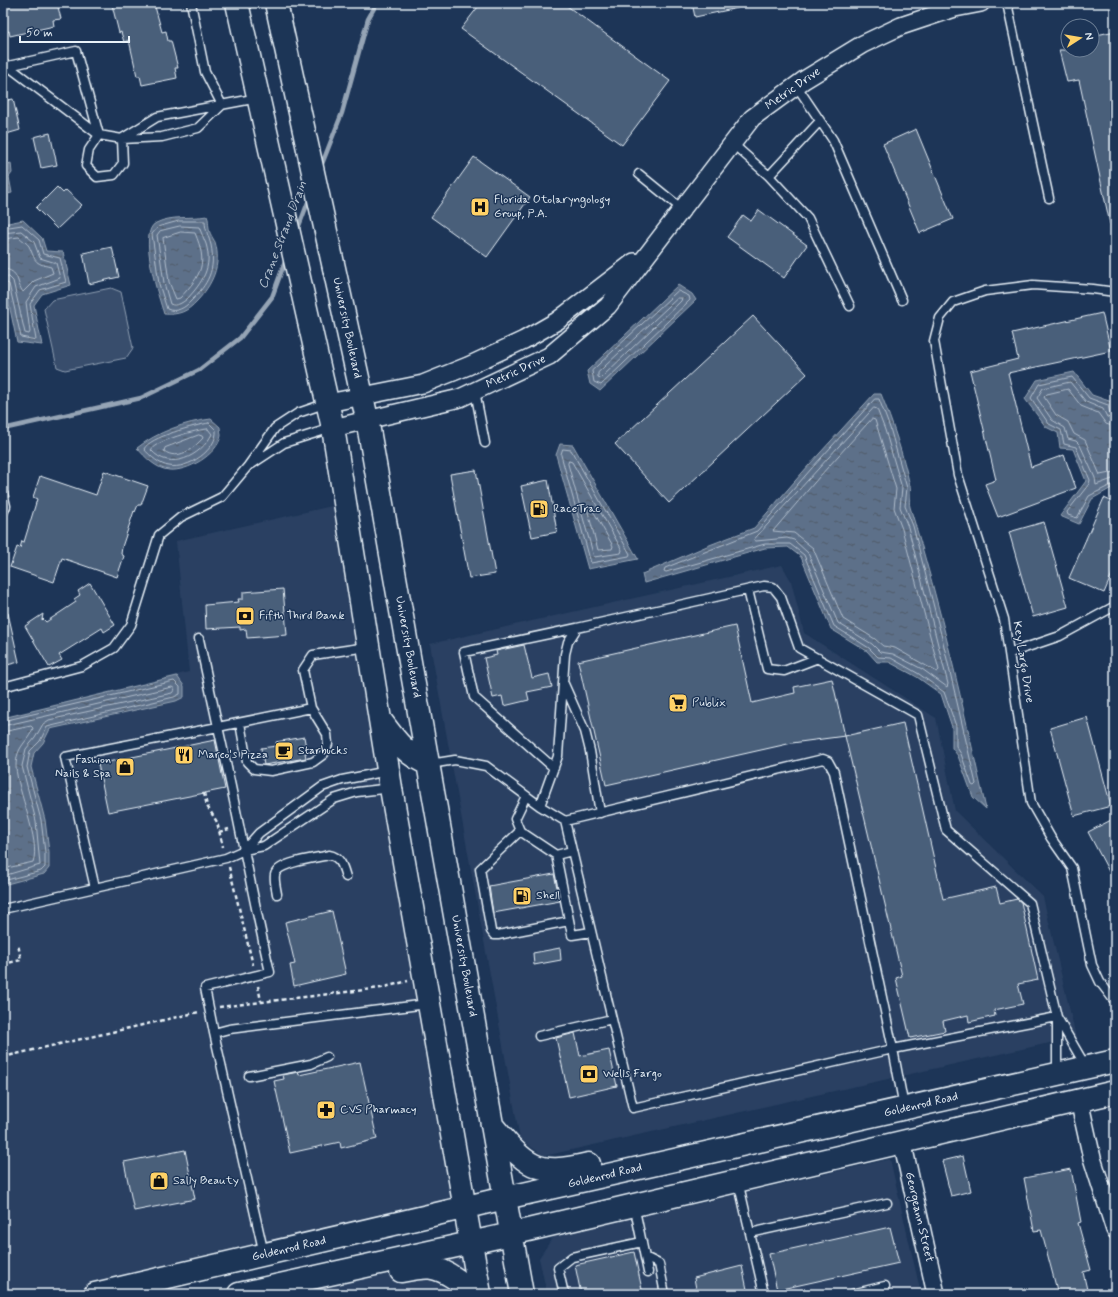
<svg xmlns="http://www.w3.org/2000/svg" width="1118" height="1297" font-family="Mynerve,sans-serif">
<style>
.built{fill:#2a4162}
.garden{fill:#374d6c;stroke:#909fb2}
.water{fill:url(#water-ripples);stroke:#95a4b5}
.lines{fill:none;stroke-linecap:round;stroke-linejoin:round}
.shore{stroke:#b0bdcc;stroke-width:1}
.stream{stroke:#95a4b5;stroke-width:4.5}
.building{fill:#495e7a;stroke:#e8f1f8}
.lane-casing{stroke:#e8f1f8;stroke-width:11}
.street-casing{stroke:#e8f1f8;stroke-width:20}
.secondary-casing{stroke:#e8f1f8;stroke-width:25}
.path{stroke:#e8f1f8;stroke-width:2.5;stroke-dasharray:4 3;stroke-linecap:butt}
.lane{stroke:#1d3557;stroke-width:8}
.street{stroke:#1d3557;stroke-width:17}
.secondary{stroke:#1d3557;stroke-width:22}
.labels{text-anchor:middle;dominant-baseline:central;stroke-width:3;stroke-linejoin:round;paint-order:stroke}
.street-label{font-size:12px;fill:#e8f1f8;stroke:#1d3557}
.poi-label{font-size:12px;fill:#e8f1f8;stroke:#1d3557;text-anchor:start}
.water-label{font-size:13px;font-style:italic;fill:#b7c4d1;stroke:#1d3557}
</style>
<defs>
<pattern id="water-ripples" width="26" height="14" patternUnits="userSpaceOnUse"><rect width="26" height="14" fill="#5d7089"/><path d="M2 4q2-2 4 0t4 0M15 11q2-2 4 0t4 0" fill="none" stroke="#505a66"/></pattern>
</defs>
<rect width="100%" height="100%" fill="#1d3557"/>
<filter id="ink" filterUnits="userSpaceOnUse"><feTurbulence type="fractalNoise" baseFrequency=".025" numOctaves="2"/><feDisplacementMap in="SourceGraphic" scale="8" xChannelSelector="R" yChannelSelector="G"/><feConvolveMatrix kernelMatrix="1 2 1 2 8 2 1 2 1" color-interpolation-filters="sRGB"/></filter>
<g filter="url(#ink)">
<path class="built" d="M341 504 464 1207 86 1294H3V717L189 672 176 541Z
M782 565 791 581 804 633 936 718 955 811 1043 897 1076 1037 544 1156 520 1139 430 644Z
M890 1159 921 1294H547L539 1258 553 1237Z
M470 1244 481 1294H261Z"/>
<path class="garden" d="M111 288 121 292 133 348 126 358 65 370 57 367 44 309 52 300Z"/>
<path class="water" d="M3 157 8 164 11 163 12 173 9 177 12 193 3 195Z
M207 216C209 220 208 223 209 228 209 233 213 238 215 242 222 265 212 285 197 301 187 312 179 315 164 314 159 298 137 232 156 223 172 215 190 219 207 216Z
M23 220 42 238 46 251 63 252 71 285 42 294 34 305 42 345 17 342 3 276V224Z
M678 285 692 294 696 300 600 391 590 384 587 371Z
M1074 372 1092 395 1112 402 1115 426V486L1092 499 1079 524 1060 516 1086 481 1073 449 1060 448 1058 433 1046 427 1025 399 1037 380Z
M874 394H881C893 424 903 454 910 486 912 493 908 500 910 507 941 606 963 707 986 809L973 797 958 756 952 748V727L941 694 917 677 889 662H877L867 651 831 629 801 557 788 547 765 548 644 583 642 574 707 546 754 528 809 465Z
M211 419 220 427C220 429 221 433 221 436 217 455 187 472 169 470 156 469 145 457 137 448 157 432 185 422 211 419Z
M560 444 573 445 638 559 588 569 556 455Z
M177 676 184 686V697L176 701 50 729 43 743 34 753 31 767 45 820 49 852V868L44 874 3 885V718Z"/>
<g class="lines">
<path class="shore" d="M179 221H205C205 230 209 237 211 245 216 270 208 284 191 301 185 308 176 313 167 309L159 284 152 234 158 227Z
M180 226 199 227C201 233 204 238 206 244 213 267 202 283 187 299 182 303 176 307 170 304L164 283 157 235 160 231Z
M3 228 22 225 39 240 43 254 60 258 66 282 40 290 30 304 36 340 21 337 9 284 3 281
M181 232 195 233C208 264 202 274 180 298L176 299 169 282 163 238Z
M3 233 21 231 34 242 40 258 56 263 60 278 36 287 26 302 30 332 29 334 25 333 13 281 9 277 3 276
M3 239 19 237C22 240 27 243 29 246 36 261 33 263 51 267L53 273 34 281 23 292C16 283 20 270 3 269
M678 291 689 296 690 300 601 385 594 382 592 371Z
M678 298H682L681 301 601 378 598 377V373Z
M875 399H879L890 428 907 488 905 506 913 526 943 642 976 784 974 786 972 785 961 754 956 746V726L944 692 919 674 891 658 878 657 869 648 834 626 804 555 790 544H765L666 572 664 571 665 568 757 531 812 468Z
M874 408 877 409 885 430 902 488 900 507 908 527 948 684 947 687 922 669 893 654 880 652 872 644 838 623 808 553 794 540 787 538 756 541 754 540Z
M1115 415 1110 414 1108 405 1089 398 1072 377 1039 384 1031 398 1049 424 1061 430 1064 444 1076 447 1090 480 1089 484 1067 512 1068 515 1077 518 1089 496 1115 483
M872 419 875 420 896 489 894 508 902 529 939 670 937 672 895 648 883 646 875 639 843 619 813 548 794 533 773 531 820 476Z
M1115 420 1107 417 1103 409 1086 402 1070 382 1043 388 1037 398 1052 420 1065 428 1068 439 1076 441 1080 445 1095 478 1096 485 1115 478
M209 423 216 430C218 449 188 470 169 466 160 465 150 456 144 449 149 437 196 425 209 423Z
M1115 427 1106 424 1098 413 1081 406 1068 389 1047 394 1044 397 1056 415 1068 422 1074 434 1085 440 1100 475 1115 472
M208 429 212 434C201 456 170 472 151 450 155 441 198 429 208 429Z
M199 435 202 436 203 438C193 449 178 461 164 451L165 448Z
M563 449 571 450 630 554 629 556 591 563 561 455Z
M569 461 572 462 622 550 621 553 594 557 568 464Z
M588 506 591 507 613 546 612 549 598 550 587 508Z
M3 721 174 681 180 687V694L174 697 47 727 40 741 30 751 27 767 41 820 45 852V867L41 871 3 881
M3 726 172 687 175 689 172 693 49 720 43 724 35 738 26 749 22 766 36 821 40 865 3 876
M3 732 31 726 33 728C28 743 16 745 16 767 17 790 41 841 33 862L3 869"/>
<path class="stream" d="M320 169 342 113 368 19 377 3
M297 231 310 197
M3 429 141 398 199 370 240 338 272 297 286 259"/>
</g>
<path class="building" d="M3 3H57L61 19 53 20 54 26 10 36 9 31 3 33Z
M114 3H154L162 32 166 31 168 41H171L178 68H175L177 78 142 85 140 76H137L129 40 124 42 121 32 119 33 112 5H115Z
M481 3H563L670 81 622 145 461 29Z
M692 3H737L738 8 695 17Z
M1115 31V223L1110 224 1079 80 1067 82 1059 50H1092V36Z
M13 99 20 130 3 135V101Z
M916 129 953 219 920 233 883 144Z
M50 133 57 165 41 168 34 137Z
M474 157 530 197 487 257 431 217Z
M57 187 63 193 66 190 82 205 57 229 36 208Z
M759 210 807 245 784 278 727 237 743 215 751 221Z
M112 247 119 277 89 284 83 253Z
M1102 313 1111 351 1008 373 1031 467 1064 455 1076 488 998 517 985 484 996 480 970 371 1018 359 1012 333Z
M753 316 807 374 669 503 615 444Z
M476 470 495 574 469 578 450 474Z
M104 471 148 486 141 505H138L135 512 134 511 122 547 121 554 124 556 117 577 62 558 54 582 10 567 17 547 20 548 22 541 24 542 35 506 37 499 33 497 40 476 96 495Z
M548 480 557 532 532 537 521 486Z
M1104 498 1115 503V567L1104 593 1069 578Z
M1044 522 1068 607 1033 617 1009 532Z
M90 583 115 625 104 632 102 628 59 655 62 660 49 667 25 626 43 614 42 620 43 619 46 622 76 602 74 599 80 595 78 591Z
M283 589 287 635 247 638 246 629 240 630V627L206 629 205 605 239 602 238 599H243V592Z
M8 613 19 662 3 666V614Z
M735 626 752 703 795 693 794 687 832 679 845 736 792 743 606 785 578 661Z
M524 645 532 678 549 674 552 687 527 692 529 700 504 706 502 696 493 698 484 658 497 655 496 651Z
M1087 717 1111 806 1074 816 1050 728Z
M903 723 943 899 996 887 1000 903 1017 899 1021 902 1038 980 1018 984 1023 1004 994 1010 995 1016 969 1022 968 1015 943 1021 945 1031 910 1038 896 978 902 976 845 736Z
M304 737 307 753H305L306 758 264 765 261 748 277 746 276 742Z
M215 740 225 789 108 812 98 764Z
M1115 818V883L1088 832Z
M554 874 560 901 493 913 489 886Z
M332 911 346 974 294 986 290 965 295 964 285 922Z
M560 948 561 960 534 965 533 953Z
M575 1033 580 1056 609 1050 617 1086 569 1097 556 1038Z
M360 1062 377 1139 341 1148 340 1142 290 1153 274 1081 284 1079 283 1075 298 1072 299 1075Z
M185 1150 195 1199 134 1211 124 1162Z
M963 1156 971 1191 951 1196 942 1161Z
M1071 1169 1081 1222 1078 1223 1091 1270 1083 1272 1088 1294H1058L1041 1230 1034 1231 1024 1178Z
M890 1227 899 1263 777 1290 769 1254Z
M634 1252 643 1294H581L575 1265Z
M742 1266 748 1294H697L694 1278Z"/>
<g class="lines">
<g class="lane-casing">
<path id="lane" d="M191 3 205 72 222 105
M1007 3 1049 198
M4 66H8L99 135 122 139 162 137 198 128 222 105
M8 66 76 51 99 135 89 150 86 166 97 177 114 175 123 163 122 139
M796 85 833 140 902 300
M820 121 769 176 808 218 850 306
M123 138 157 117 258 98
M732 143 769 176
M639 174 682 209
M1115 292 1093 289 1033 285 985 291 953 302 940 318 934 341 958 475 1004 619 1031 803 1051 838 1072 868 1092 965 1100 982 1113 999H1115
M475 391 485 443
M252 464 284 443 332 428
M3 493 6 506 3 513
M748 590 767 669 784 671 818 658
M199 639 218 727 311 708 303 670 313 655 367 647
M1010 653 1060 636 1115 606
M564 684 585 731 590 751 600 813
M3 687 82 666 114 648 131 625 159 535 181 517 222 497 248 466 275 428 298 413 327 403
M240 723 247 762 254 769 271 771 313 762 324 754 328 744 327 734 311 708
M430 764 455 760 486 766 540 806 565 821 823 759 828 761 834 772 893 1049 633 1108 565 821
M554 768 474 697 464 652 577 628
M526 796 515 819 520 831 556 855 572 851
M540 806 558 756 565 654 568 642 577 628 764 586 773 587 781 597 799 648 918 715 946 830 1030 903 1057 1017 893 1049 904 1107
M520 831 480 869 491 931 494 935H498L569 921
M244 850 259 833 322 787 342 780 388 771
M556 855 572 935 591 932
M95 888 65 757 218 727C237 809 251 891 270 972L205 988 214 1033 229 1029 427 1004
M277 894C276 888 274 880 275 875 277 862 318 858 329 855 341 857 343 867 346 877
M3 909 226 858 244 850 264 846 334 799 357 792 391 788
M1057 1017 1086 1067
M1057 1018V1072
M214 1033 264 1254
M539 1036 612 1019
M249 1076 311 1064 327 1057
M738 1181 750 1233
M634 1205 648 1272
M645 1257 659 1264 665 1294
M564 1294 558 1268 572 1257 642 1242
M764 1294 750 1233 887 1203
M852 1294 885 1286"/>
</g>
<g class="street-casing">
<path id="street" d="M328 403 423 384 468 366 524 340 557 321 634 262
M333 428 460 398 549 356 608 306 752 118 804 80 863 44 901 26 955 8 981 3
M1079 1100 1092 1158 1115 1230
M902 1141 936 1294"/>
</g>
<g class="secondary-casing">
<path id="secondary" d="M237 3 333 428 391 788 480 1294
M276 3 367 419 522 1294
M382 722C396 741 407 756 429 764
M492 1125C526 1166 535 1177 589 1164
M401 1271C426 1266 434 1264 456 1279 462 1284 468 1288 473 1294
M95 1294 505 1198 1115 1061
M239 1294 511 1234 1115 1092"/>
</g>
<path class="path" d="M204 793 207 806 217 822 223 847
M219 832 229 829
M229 867 253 965
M3 964 21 960 18 944
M258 986 261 1001
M219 1007 381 988 408 981
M3 1057 199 1012"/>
<use href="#lane" class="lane"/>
<use href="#street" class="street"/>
<use href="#secondary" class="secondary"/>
</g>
</g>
<defs>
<g id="hospital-square" transform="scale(1)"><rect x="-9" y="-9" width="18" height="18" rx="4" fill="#ffd166" stroke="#1d3557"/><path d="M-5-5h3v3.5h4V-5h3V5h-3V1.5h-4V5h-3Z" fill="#111"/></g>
<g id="fuel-square" transform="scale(1)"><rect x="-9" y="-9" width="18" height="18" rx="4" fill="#ffd166" stroke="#1d3557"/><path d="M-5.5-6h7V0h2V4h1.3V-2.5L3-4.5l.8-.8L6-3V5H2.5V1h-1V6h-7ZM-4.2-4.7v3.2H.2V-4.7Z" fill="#111"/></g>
<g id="bank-square" transform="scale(1)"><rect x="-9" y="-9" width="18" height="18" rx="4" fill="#ffd166" stroke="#1d3557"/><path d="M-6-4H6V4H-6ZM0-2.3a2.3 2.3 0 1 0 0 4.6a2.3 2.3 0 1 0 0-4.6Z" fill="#111"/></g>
<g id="supermarket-square" transform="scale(1)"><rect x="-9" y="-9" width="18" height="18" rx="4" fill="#ffd166" stroke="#1d3557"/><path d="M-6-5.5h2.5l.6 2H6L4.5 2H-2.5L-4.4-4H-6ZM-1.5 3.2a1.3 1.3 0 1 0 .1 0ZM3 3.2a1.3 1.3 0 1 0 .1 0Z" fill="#111"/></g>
<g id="cafe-square" transform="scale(1)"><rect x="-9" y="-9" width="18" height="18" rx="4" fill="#ffd166" stroke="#1d3557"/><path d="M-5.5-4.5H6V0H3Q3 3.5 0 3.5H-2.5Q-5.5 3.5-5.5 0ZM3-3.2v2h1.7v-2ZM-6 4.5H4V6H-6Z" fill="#111"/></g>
<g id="restaurant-square" transform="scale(1)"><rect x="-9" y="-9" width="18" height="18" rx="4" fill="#ffd166" stroke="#1d3557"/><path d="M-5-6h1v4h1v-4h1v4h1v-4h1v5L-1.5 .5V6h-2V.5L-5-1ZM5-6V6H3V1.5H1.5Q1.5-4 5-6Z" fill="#111"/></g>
<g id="shop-square" transform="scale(1)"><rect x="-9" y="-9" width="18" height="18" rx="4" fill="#ffd166" stroke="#1d3557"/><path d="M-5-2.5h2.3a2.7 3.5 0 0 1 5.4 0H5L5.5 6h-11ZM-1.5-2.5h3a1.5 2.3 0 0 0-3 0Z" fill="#111"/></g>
<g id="pharmacy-square" transform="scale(1)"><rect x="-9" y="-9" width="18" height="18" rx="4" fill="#ffd166" stroke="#1d3557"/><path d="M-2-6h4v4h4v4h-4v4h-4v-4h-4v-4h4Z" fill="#111"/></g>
</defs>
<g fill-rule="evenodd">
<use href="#hospital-square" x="480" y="207"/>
<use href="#fuel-square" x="539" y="509"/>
<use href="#bank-square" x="245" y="616"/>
<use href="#supermarket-square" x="678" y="703"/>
<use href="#cafe-square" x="284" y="751"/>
<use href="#restaurant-square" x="184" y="755"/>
<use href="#shop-square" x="125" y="767"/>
<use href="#fuel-square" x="522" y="896"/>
<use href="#bank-square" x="589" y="1074"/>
<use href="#pharmacy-square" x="326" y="1110"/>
<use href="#shop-square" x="159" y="1181"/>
</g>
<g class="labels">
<g class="street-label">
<text transform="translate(793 89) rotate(-35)">Metric Drive</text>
<text transform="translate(347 328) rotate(78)">University Boulevard</text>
<text transform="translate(516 372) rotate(-25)">Metric Drive</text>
<text transform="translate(408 647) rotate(80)">University Boulevard</text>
<text transform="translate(1023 662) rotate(81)">Key Largo Drive</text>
<text transform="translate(464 966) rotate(80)">University Boulevard</text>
<text transform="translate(921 1105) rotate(-13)">Goldenrod Road</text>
<text transform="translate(605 1176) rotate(-13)">Goldenrod Road</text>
<text transform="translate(919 1217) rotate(77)">Georgeann Street</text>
<text transform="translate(289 1249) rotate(-13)">Goldenrod Road</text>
</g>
<g class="poi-label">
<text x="494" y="200">Florida Otolaryngology<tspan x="494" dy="14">Group, P.A.</tspan></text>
<text x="553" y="509">RaceTrac</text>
<text x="259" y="616">Fifth Third Bank</text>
<text x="692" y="703">Publix</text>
<text x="298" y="751">Starbucks</text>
<text x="198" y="755">Marco's Pizza</text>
<text x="111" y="760" text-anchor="end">Fashion<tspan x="111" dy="14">Nails &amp; Spa</tspan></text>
<text x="536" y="896">Shell</text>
<text x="603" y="1074">Wells Fargo</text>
<text x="340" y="1110">CVS Pharmacy</text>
<text x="173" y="1181">Sally Beauty</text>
</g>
<g class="water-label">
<text transform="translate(283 235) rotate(-69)">Crane Strand Drain</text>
</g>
</g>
<rect width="1118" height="1297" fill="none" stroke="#1d3557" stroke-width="16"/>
<rect x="8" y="8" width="1102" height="1281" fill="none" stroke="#e8f1f8" stroke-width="1.5" filter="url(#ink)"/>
<g transform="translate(1080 38) rotate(78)"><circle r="19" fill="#1d3557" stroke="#6e8097"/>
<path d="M0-3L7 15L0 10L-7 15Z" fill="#ffd166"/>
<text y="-6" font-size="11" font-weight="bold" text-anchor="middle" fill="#e8f1f8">N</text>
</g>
<path d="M20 36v6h109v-6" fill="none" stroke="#e8f1f8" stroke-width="2"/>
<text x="26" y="36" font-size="12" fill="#e8f1f8" stroke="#1d3557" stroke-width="3" paint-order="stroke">50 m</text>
</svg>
